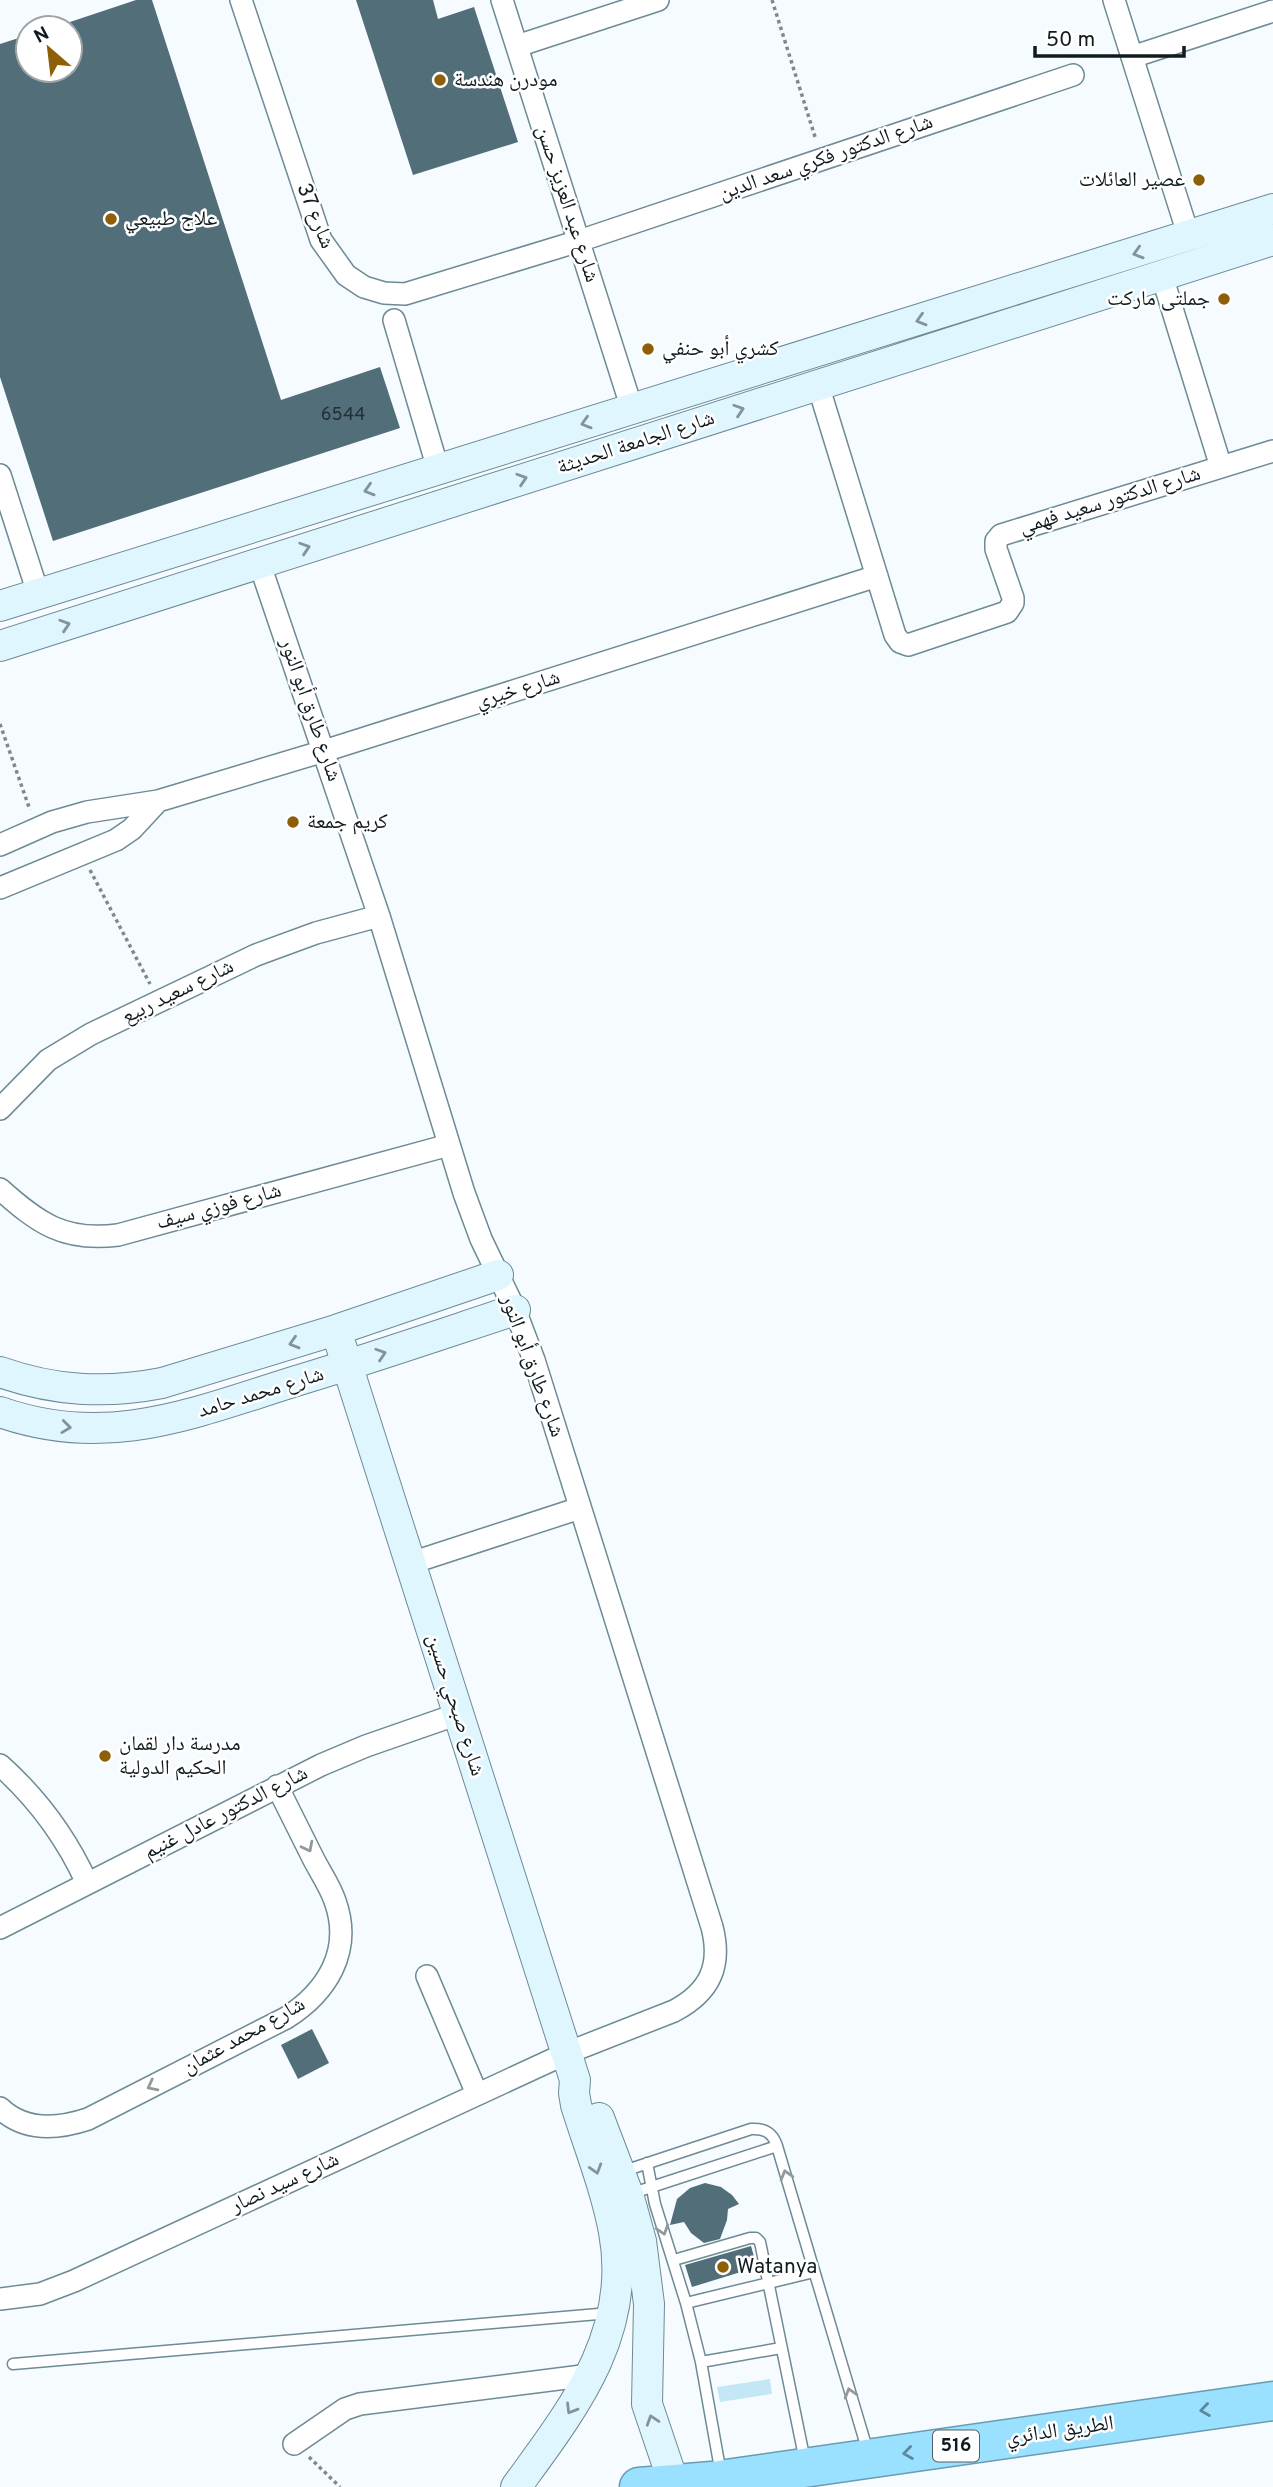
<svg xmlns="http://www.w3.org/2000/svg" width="1273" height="2487" font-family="Overpass,'Noto Naskh Arabic',sans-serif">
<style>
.green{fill:#c4e7f5}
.building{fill:#526e79}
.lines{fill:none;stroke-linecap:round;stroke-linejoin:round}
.lane-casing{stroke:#6d8a95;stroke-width:13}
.street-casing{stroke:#6d8a95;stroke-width:24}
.secondary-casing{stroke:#6d8a95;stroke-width:32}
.highway-casing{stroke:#699cb0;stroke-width:41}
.path{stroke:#80888c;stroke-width:3.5;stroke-dasharray:3.5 3.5;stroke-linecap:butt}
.lane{stroke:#fff;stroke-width:10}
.street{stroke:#fff;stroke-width:21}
.secondary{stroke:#e0f6ff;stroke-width:30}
.highway{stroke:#99e1fe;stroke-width:38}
.oneway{stroke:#82939b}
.oneway2{stroke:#93989b}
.oneway3{stroke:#5b889a}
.poi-dot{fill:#8e5f07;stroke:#fff;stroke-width:2.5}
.labels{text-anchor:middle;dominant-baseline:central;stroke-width:5;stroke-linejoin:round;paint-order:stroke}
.number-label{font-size:18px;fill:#203036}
.shield{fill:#fff;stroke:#585f63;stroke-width:2}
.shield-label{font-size:19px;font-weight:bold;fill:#101b20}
.poi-label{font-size:21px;fill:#101b20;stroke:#fff;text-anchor:start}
.street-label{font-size:21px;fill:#101b20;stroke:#fff}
</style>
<rect width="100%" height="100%" fill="#f5fbfe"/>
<path class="green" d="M770 2379 772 2394 720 2402 717 2387Z"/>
<path class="building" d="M136 0H152L281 400 380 367 400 428 53 541 0 377V44L28 35V70H70V22Z
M356 0H433L438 19 474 7 518 142 413 175Z
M312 2029 329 2063 298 2079 281 2045Z
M705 2183 721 2187 732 2195 739 2204 728 2209 727 2220 720 2239 704 2243 691 2233 684 2222 670 2225 677 2199 690 2188Z
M751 2246 757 2267 692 2287 685 2265Z"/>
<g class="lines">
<g class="lane-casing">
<path id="lane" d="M647 2163 655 2204 686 2303 701 2362 721 2474
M621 2172 751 2129C765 2128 773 2133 777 2146L868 2452
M630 2194 777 2146
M674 2260 750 2238H756L760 2242 805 2461
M686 2303 814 2272
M701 2362 781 2348
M13 2364 610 2313"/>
</g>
<g class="street-casing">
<path id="street" d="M241 0 321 240 346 275 364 287 384 293 405 294 579 241 1073 75
M502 0 632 409
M1114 0 1189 237
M517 46 658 0
M1132 57 1273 11
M1162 276 1221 467
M394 320 438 469
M818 385 895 635 900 642 908 645 1007 612 1013 603V598L996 549V541L1001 535 1273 451
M0 475 38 593
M0 845 52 822 87 812 158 801 324 751 877 576
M0 888 116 840 132 829 158 801
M0 1109 48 1060 91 1034 256 955 316 933 379 916
M0 1189C38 1223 64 1242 118 1235L449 1145
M411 1563 580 1508
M0 1765C38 1799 66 1837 87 1883
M0 1928 321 1765 366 1746 458 1714
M427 1976 477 2094
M0 2108C25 2132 58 2129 88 2119L286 2018C327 1992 353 1951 335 1901 330 1886 320 1872 313 1858 301 1834 289 1810 277 1786
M0 2299 40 2294 74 2281 567 2053 674 2011C710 1992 722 1966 712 1927L534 1360 515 1310 481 1239 464 1193 379 916 259 562
M294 2444 345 2409 360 2404 590 2375"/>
</g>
<g class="secondary-casing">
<path id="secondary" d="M0 606 1273 209
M0 646 1273 240
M336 1330 575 2080 574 2093 576 2105C589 2147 606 2189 614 2232 633 2334 572 2410 516 2487
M0 1372C54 1391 105 1394 162 1383L336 1330 498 1275
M0 1412C108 1450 193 1413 296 1381 369 1359 442 1334 515 1310
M599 2118 628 2194 641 2241 649 2304 647 2404 674 2484"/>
</g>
<g class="highway-casing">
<path id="highway" d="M639 2487 712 2481 1273 2401"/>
</g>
<path class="path" d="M772 0 816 140
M0 724 30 810
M90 870 150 984
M309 2457 340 2487"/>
<use href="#lane" class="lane"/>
<use href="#street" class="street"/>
<use href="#secondary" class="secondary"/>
<use href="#highway" class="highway"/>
</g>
<defs><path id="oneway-chevron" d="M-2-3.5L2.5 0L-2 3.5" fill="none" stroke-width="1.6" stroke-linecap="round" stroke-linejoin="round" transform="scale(1.75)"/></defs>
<g class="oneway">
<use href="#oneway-chevron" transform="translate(1138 253) rotate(163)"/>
<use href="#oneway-chevron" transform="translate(921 320) rotate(163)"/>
<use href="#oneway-chevron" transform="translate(739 410) rotate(-18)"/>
<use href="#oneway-chevron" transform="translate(586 423) rotate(163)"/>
<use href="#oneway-chevron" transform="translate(522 479) rotate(-18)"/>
<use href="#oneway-chevron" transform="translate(369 490) rotate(163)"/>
<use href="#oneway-chevron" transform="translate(305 548) rotate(-18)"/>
<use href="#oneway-chevron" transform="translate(65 625) rotate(-18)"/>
<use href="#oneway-chevron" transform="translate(294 1343) rotate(163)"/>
<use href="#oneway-chevron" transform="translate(381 1354) rotate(-18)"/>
<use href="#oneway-chevron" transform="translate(66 1427) rotate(7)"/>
<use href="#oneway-chevron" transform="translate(596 2169) rotate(73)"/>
<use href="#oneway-chevron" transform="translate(571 2409) rotate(121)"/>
<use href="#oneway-chevron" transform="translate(652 2420) rotate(-108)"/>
</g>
<g class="oneway2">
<use href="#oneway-chevron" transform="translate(308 1847) rotate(63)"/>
<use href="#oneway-chevron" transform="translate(152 2086) rotate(153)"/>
<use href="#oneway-chevron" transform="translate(786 2175) rotate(-106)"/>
<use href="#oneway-chevron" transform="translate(663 2230) rotate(72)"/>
<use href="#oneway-chevron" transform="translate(850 2393) rotate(-107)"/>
</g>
<g class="oneway3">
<use href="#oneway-chevron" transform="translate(1205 2410) rotate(172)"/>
<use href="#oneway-chevron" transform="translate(908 2453) rotate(172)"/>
</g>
<g class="poi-dot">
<circle cx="440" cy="80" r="7"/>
<circle cx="1199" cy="180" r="7"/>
<circle cx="111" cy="219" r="7"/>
<circle cx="1224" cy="299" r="7"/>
<circle cx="648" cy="349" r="7"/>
<circle cx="293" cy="822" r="7"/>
<circle cx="105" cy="1756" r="7"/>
<circle cx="723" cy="2267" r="7"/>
</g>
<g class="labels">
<g class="number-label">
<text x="343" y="415">6544</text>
</g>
<rect class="shield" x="933" y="2430.5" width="46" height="31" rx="5"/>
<g class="shield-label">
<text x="956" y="2446">516</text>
</g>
<g class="poi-label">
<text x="454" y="80">مودرن هندسة</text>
<text x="1185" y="180" text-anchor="end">عصير العائلات</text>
<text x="125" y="219">علاج طبيعي</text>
<text x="1210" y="299" text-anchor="end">جملتى ماركت</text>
<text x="662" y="349">كشري أبو حنفي</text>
<text x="307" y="822">كريم جمعة</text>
<text x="119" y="1744">مدرسة دار لقمان<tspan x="119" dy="24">الحكيم الدولية</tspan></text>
<text x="737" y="2267">Watanya</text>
</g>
<g class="street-label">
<text transform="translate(826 158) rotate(-19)">شارع الدكتور فكري سعد الدين</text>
<text transform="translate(567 204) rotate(72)">شارع عبد العزيز حسن</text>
<text transform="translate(315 216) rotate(68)">شارع 37</text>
<text transform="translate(636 443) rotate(-18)">شارع الجامعة الحديثة</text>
<text transform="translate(1110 501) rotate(-17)">شارع الدكتور سعيد فهمي</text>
<text transform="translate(518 690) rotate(-17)">شارع خيري</text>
<text transform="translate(310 710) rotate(71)">شارع طارق أبو النور</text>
<text transform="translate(178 992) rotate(-26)">شارع سعيد ربيع</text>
<text transform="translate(219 1207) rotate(-15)">شارع فوزي سيف</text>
<text transform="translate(532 1366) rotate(70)">شارع طارق أبو النور</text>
<text transform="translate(261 1393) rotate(-17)">شارع محمد حامد</text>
<text transform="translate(455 1705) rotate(72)">شارع صبحي حسين</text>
<text transform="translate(226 1813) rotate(-27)">شارع الدكتور عادل غنيم</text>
<text transform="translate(244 2036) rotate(-29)">شارع محمد عثمان</text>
<text transform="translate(285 2183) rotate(-25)">شارع سيد نصار</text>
<text transform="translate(1060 2431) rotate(-8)">الطريق الدائري</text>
</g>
</g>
<g transform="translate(49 49) rotate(332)"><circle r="33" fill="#ffffff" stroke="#9fa4a6" stroke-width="2"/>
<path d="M0-5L12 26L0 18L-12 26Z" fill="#8e5f07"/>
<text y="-10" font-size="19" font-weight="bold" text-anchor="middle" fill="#101b20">N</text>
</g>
<path d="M1035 46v10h149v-10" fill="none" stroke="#101b20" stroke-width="3.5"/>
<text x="1046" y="46" font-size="21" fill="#101b20" stroke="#ffffff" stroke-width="5" paint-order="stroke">50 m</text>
</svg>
